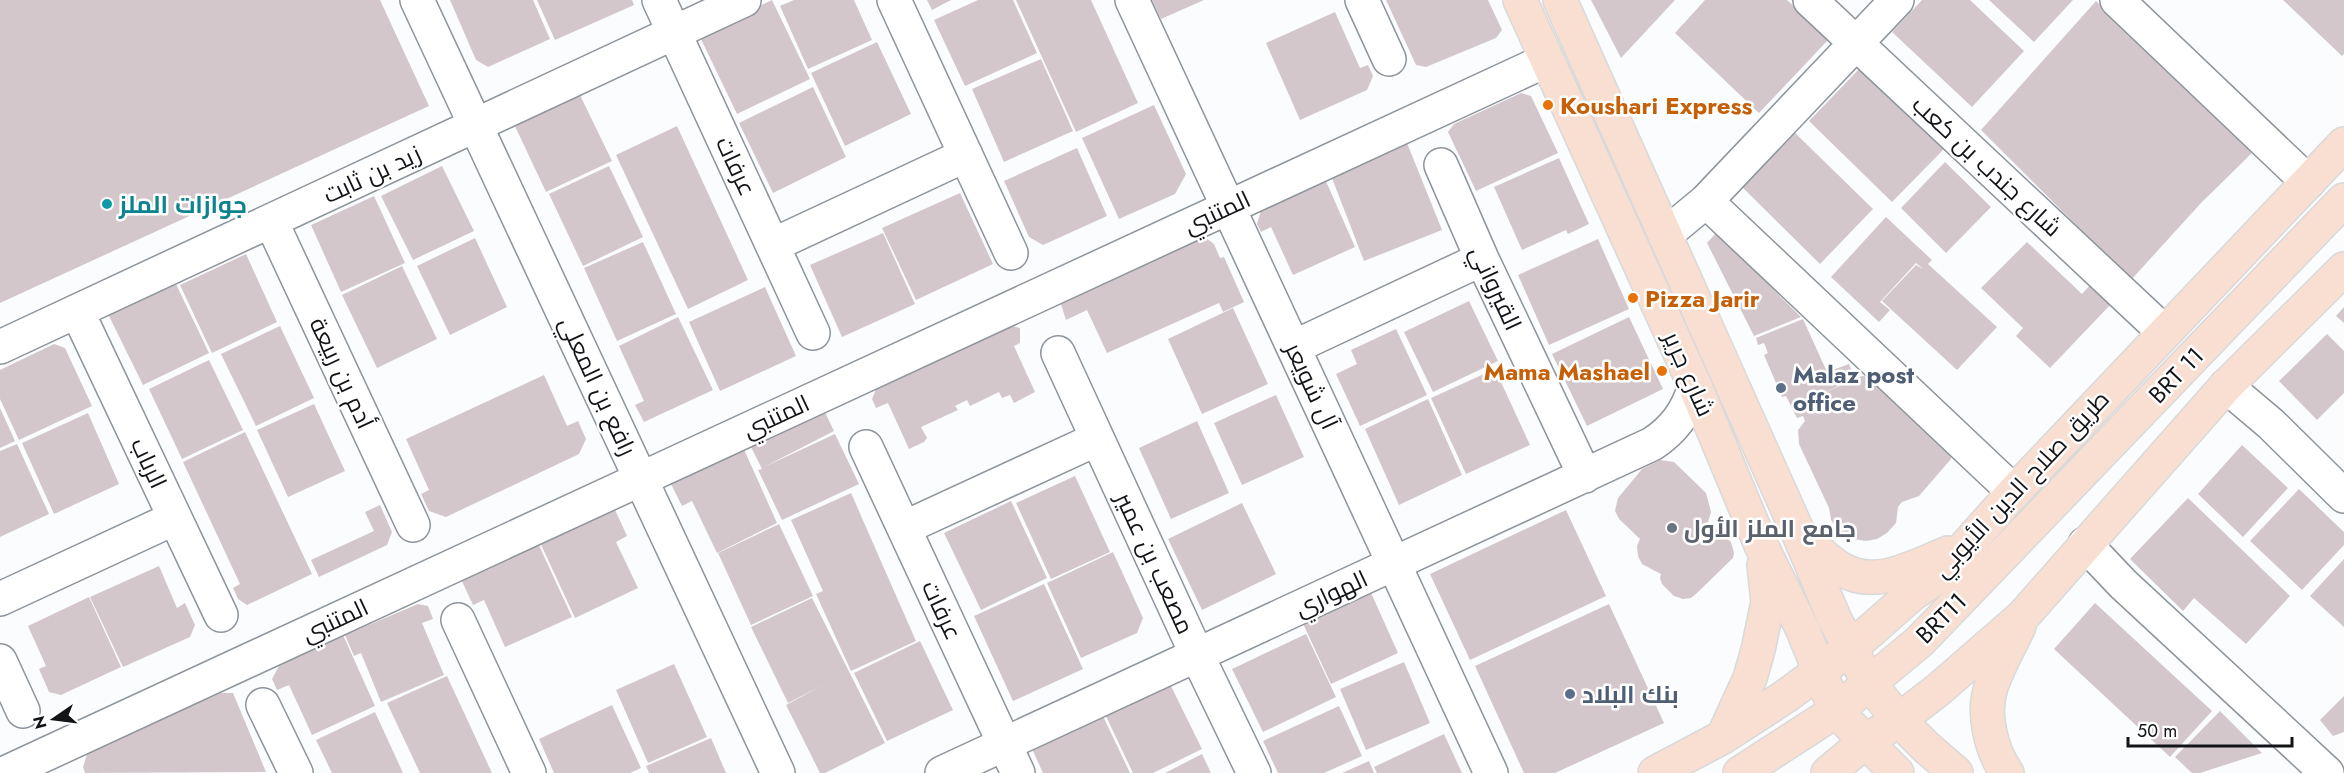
<svg xmlns="http://www.w3.org/2000/svg" width="2344" height="773" font-family="Jost,Cairo,sans-serif">
<style>
.building{fill:#d3c7cc}
.lines{fill:none;stroke-linecap:round;stroke-linejoin:round}
.minor-casing{stroke:#8d949c;stroke-width:36}
.major-casing{stroke:#d9d9da;stroke-width:36}
.minor{stroke:#fff;stroke-width:33}
.major{stroke:#f9dfd1;stroke-width:33}
.food-dot{fill:#e8710a;stroke:#fff;stroke-width:2}
.culture-dot{fill:#0f9aa8;stroke:#fff;stroke-width:2}
.service-dot{fill:#5c6f8a;stroke:#fff;stroke-width:2}
.worship-dot{fill:#6b7280;stroke:#fff;stroke-width:2}
.labels{text-anchor:middle;dominant-baseline:central;stroke-width:5;stroke-linejoin:round;paint-order:stroke}
.food-label{font-size:24px;font-weight:bold;fill:#c56008;stroke:#fff;text-anchor:start}
.street-label{font-size:24px;fill:#121418;stroke:#fff}
.culture-label{font-size:24px;font-weight:bold;fill:#0d838f;stroke:#fff;text-anchor:start}
.service-label{font-size:24px;font-weight:bold;fill:#4e5e75;stroke:#fff;text-anchor:start}
.worship-label{font-size:24px;font-weight:bold;fill:#5b616d;stroke:#fff;text-anchor:start}
</style>
<rect width="100%" height="100%" fill="#fafcfe"/>
<path class="building" d="M0 0H380L429 106 0 303Z
M450 0H533L550 39 488 67 476 60Z
M537 0H632L634 5 555 40Z
M772 0 810 79 737 114 699 35Z
M794 0H854L872 40 808 69 780 6Z
M927 0H951L932 10Z
M978 0H1013L1037 53 965 86 934 20Z
M1016 0H1091L1138 103 1076 132Z
M1152 0H1204L1161 19Z
M1386 0H1488L1502 30 1496 38 1426 67 1416 65Z
M1591 0H1675L1621 58Z
M1705 0H1787L1829 39 1759 113 1675 33Z
M1922 0H1970L2024 51 1972 107 1892 32Z
M1989 0H2073L2034 42Z
M2283 0H2344V54L2342 56Z
M2096 1 2253 152 2201 203 2131 280 1981 130Z
M1335 12 1360 68 1368 65 1373 76 1367 90 1300 120 1266 43Z
M877 42 911 114 845 146 811 73Z
M1041 59 1073 131 1004 162 972 89Z
M1861 67 1944 149 1892 202 1809 121Z
M813 87 846 157 773 193 739 123Z
M579 93 612 161 546 192 514 124Z
M1521 93 1531 96 1558 153 1476 191 1448 132 1454 124Z
M1154 105 1186 174 1175 194 1119 219 1082 138Z
M677 126 748 280 688 309 616 155Z
M1789 127 1873 209 1820 264 1736 181Z
M1407 143 1442 230 1364 261 1330 173Z
M1077 148 1107 216 1043 245 1029 237 1004 181Z
M1559 158 1589 224 1568 234 1566 230 1522 250 1494 187Z
M1945 162 1991 207 1946 253 1901 208Z
M442 166 474 231 413 260 381 196Z
M609 166 643 237 583 266 549 194Z
M1325 179 1355 247 1293 275 1271 227 1261 232 1257 224 1262 207Z
M960 193 993 264 916 300 882 228Z
M374 196 405 263 341 292 311 225Z
M1886 217 1932 260 1928 264 1997 327 1957 370 1882 301 1916 265 1923 269 1916 263 1880 302 1890 310 1879 322 1831 277Z
M883 233 915 304 842 337 810 265Z
M1716 233 1801 317 1754 336 1707 243Z
M1202 235 1214 244 1220 258 1224 257 1244 302 1223 312 1219 303 1107 353 1087 310 1066 320 1060 301Z
M475 238 507 307 450 335 417 266Z
M1598 239 1629 309 1549 345 1518 275Z
M643 242 676 314 617 341 584 268Z
M2027 242 2082 294 2092 283 2112 303 2050 368 2016 336 2023 328 1981 288Z
M246 254 277 322 212 353 180 285Z
M402 266 437 339 377 368 342 295Z
M175 282 209 353 143 385 108 314Z
M765 287 796 356 720 391 689 322Z
M1469 301 1498 361 1433 392 1404 332Z
M2344 307V323L2336 316Z
M1233 308 1268 384 1202 414 1168 339Z
M678 317 713 390 644 422 635 405 644 401 619 346Z
M1629 317 1663 389 1587 426 1552 354Z
M1803 319 1827 372 1849 364 1855 378 1820 395 1862 376 1876 377 1951 446V459L1919 496 1902 502 1898 507 1896 523 1887 533 1877 539 1866 541 1847 538 1838 530 1831 520 1829 508 1799 444 1798 430 1805 421 1803 416 1797 418 1786 396 1782 397 1764 355 1768 353 1764 343 1758 345 1756 338Z
M1005 324 1020 328V343L1014 346 1035 392 1014 403 1010 395 1002 398 999 392 970 406 967 400 955 406 958 410 921 427 927 438 924 442 909 449 888 403 876 408 872 399 878 384Z
M280 326 314 398 256 426 221 354Z
M1396 329 1427 395 1360 426 1336 374 1357 364 1351 350Z
M2327 334 2344 351V393L2317 420 2279 381Z
M54 344 65 348 92 406 19 440 0 399V370Z
M209 360 243 430 182 459 149 389Z
M1495 369 1530 445 1466 474 1431 398Z
M544 375 567 426 578 421 586 439 579 454 446 517 429 511 421 494 429 490 406 439Z
M1276 395 1304 457 1242 485 1214 423Z
M1428 399 1462 475 1399 505 1365 429Z
M314 404 345 471 288 497 257 430Z
M822 406 834 431 764 467 835 434 859 484 782 520 758 470 762 469 749 443Z
M0 408 15 441 0 448Z
M88 413 119 484 54 514 22 443Z
M1197 421 1229 493 1171 519 1139 448Z
M245 432 312 574 247 605 238 599 233 588 240 584 183 462Z
M17 444 49 514 0 537V451Z
M742 445 777 523 717 553 692 501 682 506 670 482Z
M2242 445 2288 488 2243 537 2198 494Z
M1660 460 1674 462 1706 493 1711 512 1708 522 1731 542 1734 553 1733 558 1697 593 1691 598 1683 599 1674 596 1662 584 1660 578 1661 574 1642 564 1638 556 1637 546 1640 539 1619 519 1615 511 1618 498 1642 469Z
M1075 476 1110 552 1051 579 1016 503Z
M2299 489 2344 532V545L2302 590 2250 541Z
M851 493 916 641 851 671 816 594 823 591 791 520Z
M2188 498 2290 596 2246 644 2194 598 2183 611 2130 559Z
M611 501 627 536 616 542 638 588 575 618 537 536Z
M1011 501 1047 578 981 610 944 533Z
M1242 503 1276 574 1202 610 1168 539Z
M380 505 392 532 387 545 319 577 311 560 374 531 365 512Z
M1566 510 1606 596 1470 660 1430 574Z
M779 524 813 596 751 625 718 553Z
M537 541 572 617 505 647 484 600 473 605 460 577Z
M1113 552 1143 618 1137 633 1081 658 1047 583Z
M2344 559V627L2310 596Z
M159 566 177 608 185 603 195 625 190 637 123 667 90 597Z
M1044 584 1083 669 1013 701 974 616Z
M1368 586 1398 653 1331 684 1300 617Z
M89 597 121 667 61 695 49 692 39 669 46 666 28 626Z
M812 598 885 743 825 773H820L786 705 823 685 788 703 751 627Z
M2095 603 2212 711 2170 757 2054 649Z
M418 604 428 606 433 619 422 623 444 675 381 702 361 653 354 656 345 635Z
M1609 604 1664 723 1555 773H1524L1475 666Z
M1306 634 1336 697 1263 732 1232 669Z
M343 635 375 706 312 735 289 685 277 690 272 679 280 664Z
M920 641 953 710 887 741 854 673Z
M1404 662 1430 723 1366 750 1340 689Z
M674 664 707 737 648 763 616 690Z
M447 676 492 773H420L387 703Z
M1167 678 1202 749 1153 773H1133L1103 710Z
M221 693H233L266 772 85 773 83 767 88 751Z
M2344 696V732L2333 736 2320 720Z
M612 705 641 768 630 773H554L539 739Z
M1339 706 1362 756 1324 773H1278L1263 741Z
M2220 711 2262 753 2200 773H2192L2175 757Z
M375 712 403 773H332L316 740Z
M1102 714 1130 773H1043L1032 749Z
M1444 734 1462 773H1377L1374 767Z
M711 738 726 773H649L646 766Z
M1202 754 1211 773H1165Z
M1369 761 1374 773H1342Z"/>
<g class="lines">
<g class="minor-casing">
<path id="minor" d="M417 0 778 773
M659 0 813 333
M894 0 1011 253
M1132 0 1491 773
M1362 0 1389 59
M1810 0 2164 332
M2117 0 2308 182
M1441 165 1482 259 1585 476
M1706 201 2014 492
M271 221 413 525
M1665 235 1706 201 1897 0
M773 245 966 155
M77 311 221 615
M0 347 744 0
M1294 347 1482 259
M1058 353 1197 655 1254 773
M2226 386 2271 424 2344 496
M866 447 1018 773
M904 528 1097 439
M2085 544 2123 584 2327 773
M0 599 175 518
M458 620 529 773
M0 661 23 711
M263 705 296 773
M5 773 1547 60
M942 773 1652 444C1674 430 1687 412 1695 386"/>
</g>
<g class="major-casing">
<path id="major" d="M1520 0 1695 386 1761 545 1802 628 1836 711 1897 773
M1560 0 1797 530 1835 620 1869 683 1899 720 1927 748 1956 773
M1805 538C1816 549 1827 561 1841 569 1876 590 1915 566 1948 553
M1723 737 1750 678 1758 650 1768 602 1764 565
M1655 773 1723 737 1786 696 1852 647 1911 595 1940 575 2014 492 2344 144
M1740 773 1836 711 1920 641 2344 200
M1828 773 1866 741 1899 720 1938 690 2023 616 2226 386 2344 269
M2007 773C1991 750 1982 714 1991 687 1998 666 2010 646 2019 626"/>
</g>
<use href="#minor" class="minor"/>
<use href="#major" class="major"/>
</g>
<g class="food-dot">
<circle cx="1548" cy="105" r="6"/>
<circle cx="1633" cy="298" r="6"/>
<circle cx="1662" cy="371" r="6"/>
</g>
<circle class="culture-dot" cx="107" cy="204" r="6"/>
<g class="service-dot">
<circle cx="1781" cy="388" r="6"/>
<circle cx="1570" cy="694" r="6"/>
</g>
<circle class="worship-dot" cx="1672" cy="528" r="6"/>
<g class="labels">
<g class="food-label">
<text x="1560" y="105">Koushari Express</text>
<text x="1645" y="298">Pizza Jarir</text>
<text x="1650" y="371" text-anchor="end">Mama Mashael</text>
</g>
<g class="street-label">
<text transform="translate(736 166) rotate(65)">عرفات</text>
<text transform="translate(1987 166) rotate(43)">شارع جندب بن كعب</text>
<text transform="translate(372 174) rotate(-25)">زيد بن ثابت</text>
<text transform="translate(1217 212) rotate(-25)">المتنبي</text>
<text transform="translate(1496 288) rotate(65)">القيرواني</text>
<text transform="translate(342 373) rotate(65)">أدم بن ربيعة</text>
<text transform="translate(1689 374) rotate(66)">شارع جرير</text>
<text transform="translate(2176 375) rotate(-46)">BRT 11</text>
<text transform="translate(598 386) rotate(65)">رافع بن المعلي</text>
<text transform="translate(1312 386) rotate(65)">آل شويعر</text>
<text transform="translate(776 416) rotate(-25)">المتنبي</text>
<text transform="translate(149 463) rotate(65)">الرباب</text>
<text transform="translate(2021 484) rotate(-47)">طريق صلاح الدين الأيوبي</text>
<text transform="translate(1155 563) rotate(65)">مصعب بن عمير</text>
<text transform="translate(1331 593) rotate(-25)">الهواري</text>
<text transform="translate(942 610) rotate(65)">عرفات</text>
<text transform="translate(1941 618) rotate(-45)">BRT11</text>
<text transform="translate(335 620) rotate(-25)">المتنبي</text>
</g>
<g class="culture-label">
<text x="119" y="204">جوازات الملز</text>
</g>
<g class="service-label">
<text x="1793" y="374">Malaz post<tspan x="1793" dy="28">office</tspan></text>
<text x="1582" y="694">بنك البلاد</text>
</g>
<g class="worship-label">
<text x="1684" y="528">جامع الملز الأول</text>
</g>
</g>
<g transform="translate(54 719) rotate(256)" stroke="#ffffff" stroke-width="4.5" paint-order="stroke">
<path d="M0-4.5L10 22L0 15L-10 22Z" fill="#121418"/>
<text y="-9" font-size="16" font-weight="bold" text-anchor="middle" fill="#121418">N</text>
</g>
<path d="M2128 737v9h164v-9" fill="none" stroke="#121418" stroke-width="3"/>
<text x="2137" y="737" font-size="18" fill="#121418" stroke="#ffffff" stroke-width="4.5" paint-order="stroke">50 m</text>
</svg>
